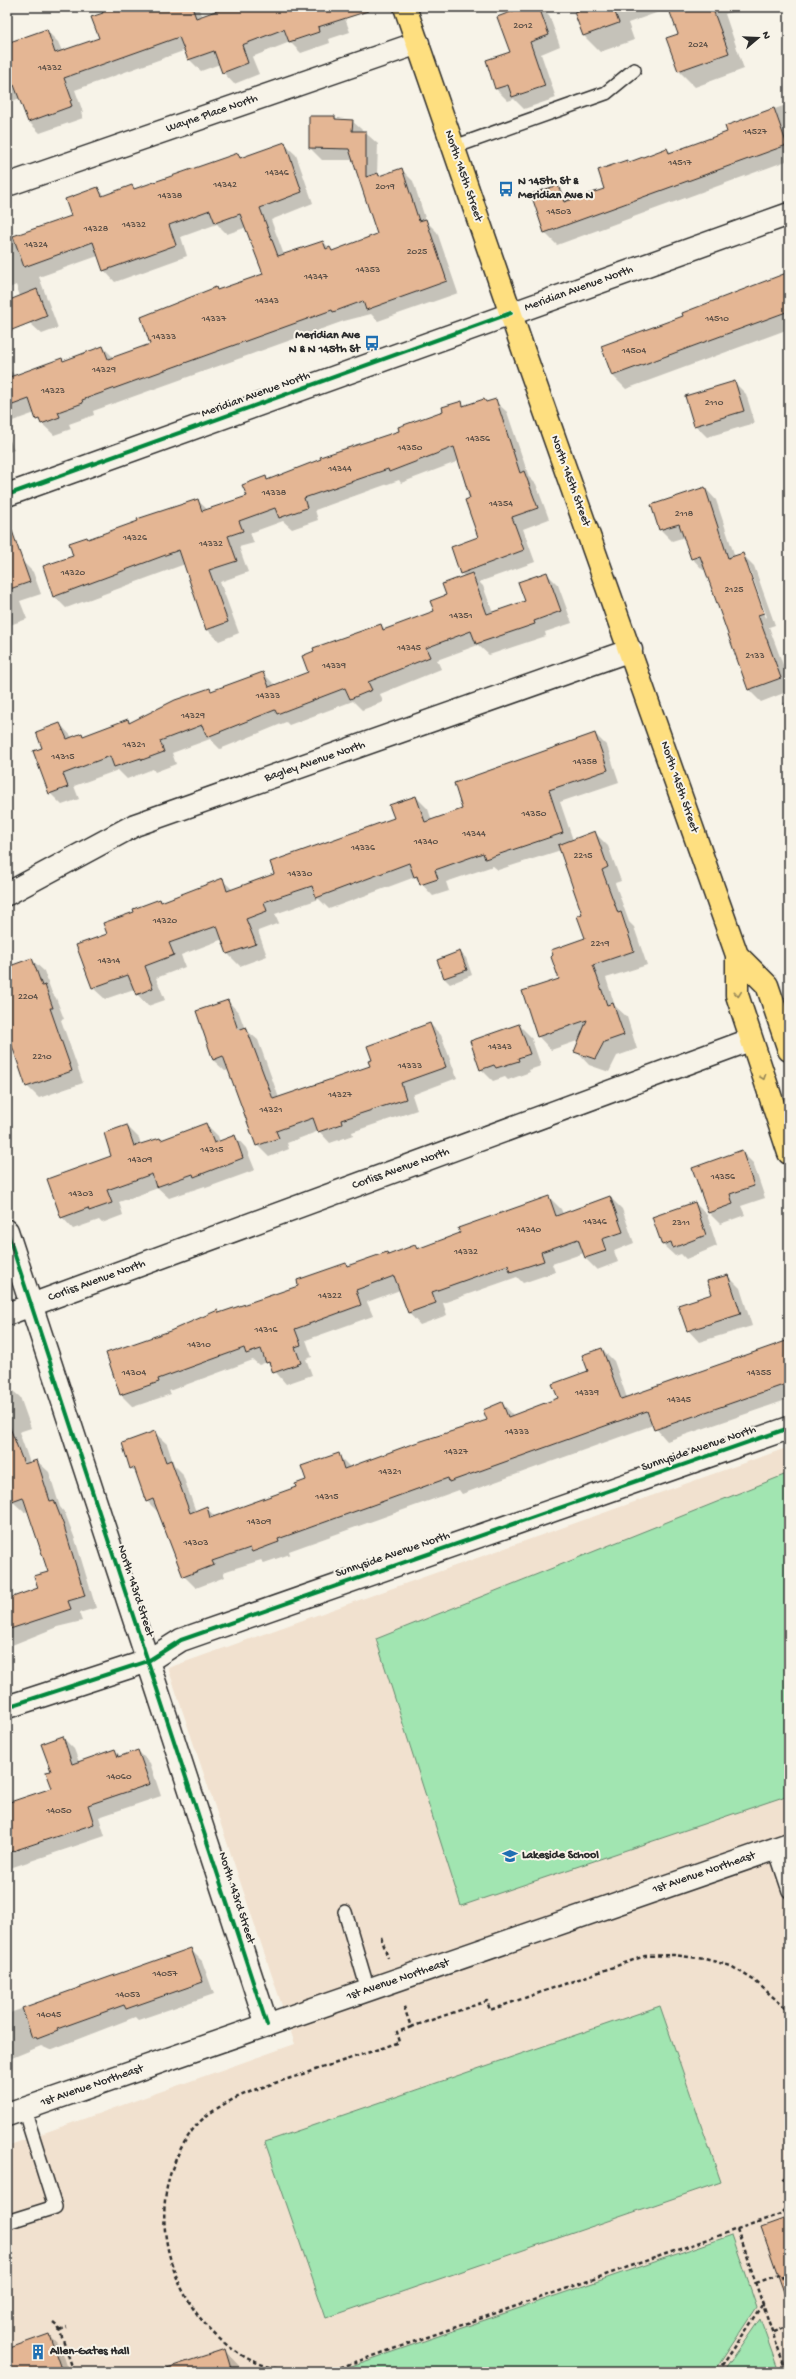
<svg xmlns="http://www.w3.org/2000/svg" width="796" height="2379" font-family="'Gochi Hand',sans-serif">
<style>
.built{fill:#f1e1cf}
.green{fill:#a1e5b1;stroke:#66886e}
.shadow{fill:#0003;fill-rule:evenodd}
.building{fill:#e4b694;stroke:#2b2b2b}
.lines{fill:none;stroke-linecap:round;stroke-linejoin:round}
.service-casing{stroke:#2b2b2b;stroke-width:16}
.minor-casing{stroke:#2b2b2b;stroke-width:25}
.tertiary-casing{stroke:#2b2b2b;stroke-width:25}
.primary-casing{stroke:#2b2b2b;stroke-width:25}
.path{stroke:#2b2b2b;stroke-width:2.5;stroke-dasharray:4 3;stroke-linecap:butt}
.service{stroke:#f7f3e8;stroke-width:13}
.minor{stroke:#f7f3e8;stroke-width:22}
.tertiary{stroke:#f7f3e8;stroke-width:22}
.primary{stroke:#fedf80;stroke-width:22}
.cycleway-casing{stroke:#f7f3e8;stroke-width:6}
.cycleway{stroke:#00873e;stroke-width:4}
.oneway{stroke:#948556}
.labels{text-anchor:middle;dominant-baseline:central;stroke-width:4;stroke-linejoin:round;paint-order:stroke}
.number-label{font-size:10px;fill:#594e45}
.street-label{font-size:12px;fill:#2b2b2b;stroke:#f7f3e8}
.poi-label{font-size:12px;font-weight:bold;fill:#2b2b2b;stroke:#f7f3e8;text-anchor:start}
</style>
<rect width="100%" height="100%" fill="#f7f3e8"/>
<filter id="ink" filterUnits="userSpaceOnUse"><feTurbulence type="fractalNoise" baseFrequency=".025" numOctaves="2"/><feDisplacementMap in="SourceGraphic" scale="8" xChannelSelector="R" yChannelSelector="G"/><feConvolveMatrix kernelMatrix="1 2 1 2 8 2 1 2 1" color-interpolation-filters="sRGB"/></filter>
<g filter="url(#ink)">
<path class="built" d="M789 1447V2372H7V2146L295 2044 168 1668Z"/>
<path class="green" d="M789 1473V1795L461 1906 376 1639Z
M660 2006 721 2182 326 2318 265 2142Z
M732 2235 757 2307 714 2372H334Z
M760 2319 779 2372H723L726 2368Z"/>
<path class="shadow" d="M122 7H198L202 17 230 7H349L343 13 350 32 329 39 330 43 301 53 290 42 252 57 259 74 234 84 223 72 220 64 201 71 189 59 186 50 75 90 83 112H81L83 118 40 133 29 122 20 98 7 103V44L47 31 58 42 62 51 100 38Z
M527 7H540L549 15 560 46 541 54 556 98 524 109 514 99 508 101 496 89 487 61 512 52Z
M582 7H747L725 14 744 69 695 87 679 71 668 38 679 34 670 8 628 23 634 40 600 52 584 36 575 12 583 10Z
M789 104V160L557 245 545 233 532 194 558 186 571 201 605 189 626 161 628 163 667 149 672 153 728 132 726 126Z
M335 117 338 120 352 121 378 144 377 174 380 177 402 170 413 181 426 221 437 232 458 293 378 321 371 314 344 321 93 411 94 415 69 424 71 429 54 435 37 419 35 413 7 423V368L16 376 61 359 64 361 103 347 114 358 151 344 215 288 218 291 264 274 247 227 227 234 217 224 181 237 187 256 115 282 104 270 98 256 39 277 58 328 42 334 30 323 16 285 7 289V239L72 216 98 188 105 196 132 186 136 190 238 154 242 158 284 144 296 155 313 203 271 220 284 255 323 242 333 251 378 235 353 160H322L310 148Z
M789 274V336L786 330 626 389 613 376 602 346 684 317Z
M734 382 746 394 755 423 707 437 695 425Z
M495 401 507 412 529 477 536 484 549 519 523 529 535 562 479 582 483 586 493 613 526 602 546 573 558 585 572 623 545 632 546 636 489 655 478 645 437 660 441 669 380 694 383 702 362 710 353 701 289 725 286 722 220 749 210 739 172 753 176 764 155 772 153 769 127 779 118 770 74 786 79 799 62 805 50 793 43 749 60 724 73 738 83 736 128 720 131 723 210 689 212 692 263 673 275 685 309 673 381 625 386 630 435 612 465 577 461 573 479 538 459 461 401 483 399 480 315 510 318 520 292 529 283 521 250 533 254 543 239 547 248 572 220 582 239 633 219 641 207 629 185 564 66 608 54 596 74 556 197 500 208 510 248 497 265 477 269 481 400 431 462 402 466 406Z
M7 433 14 450 7 453Z
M705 488 716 500 735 557 742 554 754 566 775 625 769 627 789 681V691L761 702 749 690 706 569 703 570 692 558 685 537 672 541 660 529ZM747 567H749L767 617 765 618Z
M21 560 33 572 41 594 20 601 27 619 7 626V565Z
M789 701V721L783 703Z
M595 734 607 746 619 782 560 802 573 840 595 833 608 846 621 881 615 883 629 922 634 927 647 965 606 978 615 1006 627 1017 637 1049 617 1056 609 1072 589 1065 576 1051 580 1040 551 1050 538 1036 560 979 586 939 584 914 561 850 498 870 493 866 446 882 449 891 433 896 415 877 329 909 319 899 275 914 279 923 258 931 267 956 240 966 228 954 223 939 181 955 185 967 156 978 165 1000 148 1006 137 994 134 989 105 999 93 988 78 945 108 934 135 912 160 901 162 903 222 880 233 890 276 875 395 818 416 797 428 809 432 821 464 810Z
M460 952 466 958 472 975 450 984 444 978Z
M32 960 44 971 52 993 56 998 64 1019 61 1020 83 1083 39 1098 27 1086 7 1018V968Z
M228 1001 239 1013 245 1029 258 1040 279 1098 371 1066 373 1060 430 1024 441 1035 457 1078 412 1095 417 1110 352 1132 353 1135 330 1143 319 1131 287 1143 289 1149 269 1157 257 1145 229 1070 225 1071 213 1060 197 1012Z
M519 1025 531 1037 541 1066 529 1070 530 1072 508 1080 505 1077 493 1081 481 1069Z
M206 1124 218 1136 220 1142 235 1136 246 1148 255 1170 206 1188 205 1186 169 1198 158 1188 119 1202 123 1215 102 1223 99 1220 73 1229 62 1217 113 1157 127 1126 139 1138 141 1145 162 1141Z
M742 1152 753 1163 765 1198 741 1206 745 1215 720 1224 708 1212Z
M549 1197 561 1209 563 1214 610 1197 622 1209 634 1243 614 1251 618 1262 597 1270 585 1258 584 1253 552 1264 555 1272 523 1283 517 1277 443 1303 447 1315 420 1325 409 1313 400 1290 367 1302 373 1316 306 1340 312 1357 306 1359 312 1375 286 1384 267 1362 259 1365 253 1360 169 1391 171 1394 133 1407 121 1395 107 1353 171 1332 218 1311 221 1314 300 1286 346 1264 348 1266 387 1253 389 1255 415 1246 418 1249 462 1234Z
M695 1203 707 1215 717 1246 686 1259 681 1254 675 1256 663 1245Z
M728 1276 740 1288 752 1326 699 1342 688 1330Z
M789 1341V1399L667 1441 653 1425 462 1494 459 1490 289 1551 290 1554 264 1563 261 1560 223 1572 225 1577 196 1588 184 1576 159 1513 147 1501 137 1474 131 1468 155 1433 167 1444 174 1465 182 1473 196 1512 206 1508 216 1517 297 1487 338 1455 351 1468 488 1421 502 1403 514 1416 559 1399 589 1371 602 1349 614 1361 627 1398Z
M7 1386 20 1397 31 1428 19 1432 30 1463 37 1461 49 1472 60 1507 65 1513 75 1539 96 1608 79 1613 82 1621 57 1627 7 1647V1600L39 1588 49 1573 29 1511 24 1512 12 1501 7 1483Z
M62 1737 74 1749 79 1762 115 1750 121 1757 138 1751 150 1763 161 1796 99 1817 105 1836 7 1869V1801L10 1800 12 1802 53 1789 52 1771Z
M190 1949 202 1961 214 1994 138 2020 135 2017 50 2050 41 2046 7 2060V2014Z
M49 2335 61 2347 69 2372H7V2350Z
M224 2350 245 2372H166L165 2370Z"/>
<path class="building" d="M101 7H192L196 18 227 7H367L368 11 318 27 319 32 289 42 284 29 242 45 248 63 222 73 214 51 188 60 179 37 64 78 72 100 70 101 72 106 28 122 14 85 7 87V43L47 29 55 53 99 38 91 17 103 13Z
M524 7H539L549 35 530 42 545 86 512 97 508 85 495 89 486 60 510 52 497 17Z
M588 7H613L619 23 583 36 574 12Z
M668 7H712L729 53 678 71 666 38 678 34Z
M774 108 787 145 544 233 531 194 558 185 564 202 604 189 598 170 627 160V163L667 148 669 153 727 132 725 126Z
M309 116H335V119L353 120 352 131H366V177L378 173 379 176 402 168 419 221 426 219 447 281 366 310 363 301 333 312 332 310 82 400 83 403 58 412 60 417 41 424 39 419 36 420 29 399 7 407V378L62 358 63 361 103 346 108 359 150 344 141 317 216 287 217 290 263 274 240 214 215 223 210 210 169 225 176 245 103 271 93 242 24 267 13 236 71 216 65 199 98 187 102 196 132 185 134 189 238 153 240 158 285 142 302 192 260 208 278 256 323 241 326 249 330 247 332 251 377 234 349 149 309 148Z
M789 272V311L612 376 601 346 683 316 682 313Z
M37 289 47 316 7 332V301Z
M735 381 744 411 694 426 685 396Z
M484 399 486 402 496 399 520 473 524 471 538 508 512 517 524 550 460 574 451 547 478 537 465 500 470 498 454 447 389 472 388 469 304 498 307 508 279 518 275 508 239 521 243 531 228 536 237 561 209 570 228 622 206 630 179 550 53 597 43 566 73 556 69 543 87 537 88 539 138 521 137 519 198 499 202 511 247 496 242 485 266 476 267 480 321 459 320 457 399 431 398 427 443 411 442 407 462 401 463 406Z
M705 487 728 558 743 553 764 613 758 615 781 678 748 690 700 556 691 559 679 524 659 530 651 505Z
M10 525 30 582 7 590V526Z
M547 572 561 611 534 621 535 624 476 644 471 631 426 648 430 657 368 682 372 690 350 699 345 688 277 714 275 710 207 737 202 725 160 741 164 752 142 760 141 758 114 767 110 756 63 774 68 787 49 794 33 751 42 748 36 732 60 723 67 739 82 733 83 736 128 719 129 723 175 700 210 688 211 691 263 672 269 687 308 672 302 656 314 651 313 648 381 624 383 630 434 611 430 601 446 595 442 584 472 573 487 614 525 601 518 582Z
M595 733 608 770 549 790 563 833 485 859 483 853 435 870 438 879 420 885 417 876 414 877 409 863 316 898 312 886 264 902 267 911 246 919 256 944 227 954 217 926 169 943 174 955 145 966 153 988 136 995 128 975 92 988 76 945 107 934 103 923 134 912 133 909 160 899 161 902 223 878 227 891 274 874 270 862 394 818 389 805 416 796 425 822 462 809 454 783Z
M595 831 608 867 602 870 618 913 621 912 634 951 593 965 607 1005 613 1003 624 1035 604 1042 595 1059 574 1052 587 1020 537 1037 522 991 559 979 551 957 553 955 551 950 585 938 577 916 582 914 558 845Z
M460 951 467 970 444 978 437 960Z
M32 958 42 986 45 985 53 1008H50L72 1071 26 1087 7 1031V967Z
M228 1000 238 1030 246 1027 273 1099 370 1066 368 1061 372 1060 367 1046 430 1023 446 1067 401 1083 406 1099 341 1120 342 1124 318 1132 313 1118 276 1131 279 1138 256 1146 223 1056 213 1060 196 1011Z
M519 1024 530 1054 518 1058 519 1061 496 1068 494 1065 480 1070 470 1041Z
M206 1123 214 1143 235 1135 243 1158 194 1177 193 1174 156 1187 152 1174 107 1190 112 1203 89 1211 88 1208 61 1218 47 1179 111 1156 104 1133 127 1125 134 1146 160 1138 161 1140Z
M742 1150 754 1186 730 1194 733 1204 708 1213 692 1168Z
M549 1196 556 1216 610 1196 623 1232 602 1239 606 1251 585 1258 578 1239 541 1252 544 1261 510 1272 508 1265 432 1292 436 1303 408 1313 394 1276 356 1290 361 1305 295 1329 301 1345 295 1347 301 1363 273 1373 269 1362 266 1363 261 1349 246 1354 244 1348 158 1379 159 1382 120 1395 106 1353 170 1331 218 1310 219 1313 298 1286 297 1280 346 1263 347 1266 387 1252 388 1255 415 1245 417 1249 460 1233 458 1228Z
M695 1202 706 1235 673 1248 671 1242 662 1245 652 1217Z
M728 1275 741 1314 687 1331 678 1305 712 1294 707 1281Z
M789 1340V1383L654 1430 647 1411 449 1482 448 1478 278 1539 279 1542 252 1552 250 1548 212 1561 214 1565 183 1577 153 1499 146 1502 134 1467 130 1469 122 1443 155 1431 166 1462 171 1460 190 1513 207 1506 210 1518 296 1487 295 1484 306 1480 301 1466 339 1453 344 1469 412 1444 487 1420 483 1410 502 1402 508 1417 558 1398 552 1384 588 1371 582 1355 602 1348 621 1399Z
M7 1425H9L24 1464 37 1460 50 1501 54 1500 64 1526 85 1596 68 1601 71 1609 7 1630V1599L38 1588 34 1576 48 1572 23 1497 12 1501 7 1487Z
M63 1736 72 1764 115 1749 118 1757 138 1750 150 1784 88 1805 94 1824 7 1853V1803L52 1788 46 1772 51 1771 41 1744Z
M191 1948 203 1982 126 2009 124 2005 57 2029 58 2031 37 2039 36 2037 32 2038 22 2008Z
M789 2217V2297L786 2298 761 2227Z
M49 2334 62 2372H7V2349Z
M225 2349 232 2372H167V2368Z"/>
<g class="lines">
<g class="service-casing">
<path id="service" d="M454 147 606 93 634 70
M775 1849 789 1891
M345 1912 368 1990
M7 2222 55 2207 24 2109"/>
</g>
<g class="minor-casing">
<path id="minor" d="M7 185 418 43
M7 894 135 825 631 650
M7 1231 267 2025
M7 1314 750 1040
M7 1707 148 1661 181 1640 789 1428"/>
</g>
<g class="tertiary-casing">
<path id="tertiary" d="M7 495 789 214
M7 2115 789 1844"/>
</g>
<g class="primary-casing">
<path id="primary" d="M405 7 524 352 737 955V995L789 1153
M737 955 767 985 789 1050"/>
</g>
<path class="path" d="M787 1909 789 1917
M381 1937 388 1958
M411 2027 487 2001 490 2010 645 1956 674 1955 705 1959 731 1966 755 1981 781 2004 789 2014
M789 2173 783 2180 789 2187
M782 2212 789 2205
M737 2229 786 2372
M756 2283 781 2274 789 2297
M54 2323 58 2326 74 2372
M60 2330 67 2327
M773 2332 789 2326
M291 2372C276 2369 259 2365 245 2357 184 2323 150 2242 170 2175 176 2156 188 2131 204 2118 232 2095 266 2086 300 2075 333 2064 367 2053 400 2042L397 2032 411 2027 403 2004
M327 2372 789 2211
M718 2372 763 2305"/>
<use href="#service" class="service"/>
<use href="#minor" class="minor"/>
<use href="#tertiary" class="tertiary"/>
<use href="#primary" class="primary"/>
<g class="cycleway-casing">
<path id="cycleway" d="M7 495 511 313
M7 1231 267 2025
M7 1707 148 1661 181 1640 789 1428"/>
</g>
<use href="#cycleway" class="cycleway"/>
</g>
<defs><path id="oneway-chevron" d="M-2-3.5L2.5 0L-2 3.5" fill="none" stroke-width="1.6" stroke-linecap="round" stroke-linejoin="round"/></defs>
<g class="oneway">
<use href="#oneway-chevron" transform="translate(738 994) rotate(84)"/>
<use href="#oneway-chevron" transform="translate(763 1077) rotate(71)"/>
</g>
</g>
<defs>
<g id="bus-bare" transform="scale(1.2)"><path d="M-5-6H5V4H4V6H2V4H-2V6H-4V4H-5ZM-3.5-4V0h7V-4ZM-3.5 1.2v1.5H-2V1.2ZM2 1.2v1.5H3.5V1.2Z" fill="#1f6fb2" stroke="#f7f3e8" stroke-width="2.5" paint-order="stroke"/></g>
<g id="school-bare" transform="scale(1.2)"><path d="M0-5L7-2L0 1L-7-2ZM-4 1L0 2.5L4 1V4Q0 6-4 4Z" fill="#1f6fb2" stroke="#f7f3e8" stroke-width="2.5" paint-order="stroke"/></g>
<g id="building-bare" transform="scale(1.2)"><path d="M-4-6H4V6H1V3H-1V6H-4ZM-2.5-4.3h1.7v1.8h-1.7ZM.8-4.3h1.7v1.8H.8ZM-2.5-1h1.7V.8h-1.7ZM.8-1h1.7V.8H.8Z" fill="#1f6fb2" stroke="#f7f3e8" stroke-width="2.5" paint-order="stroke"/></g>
</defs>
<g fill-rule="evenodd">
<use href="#bus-bare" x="506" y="189"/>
<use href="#bus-bare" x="372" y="343"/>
<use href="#school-bare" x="510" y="1856"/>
<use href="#building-bare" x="38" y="2352"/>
</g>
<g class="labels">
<g class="number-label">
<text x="523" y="26">2012</text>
<text x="698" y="45">2024</text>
<text x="50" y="68">14332</text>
<text x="755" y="132">14527</text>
<text x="680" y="163">14517</text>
<text x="277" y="173">14346</text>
<text x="225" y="185">14342</text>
<text x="385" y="187">2019</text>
<text x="170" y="196">14338</text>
<text x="559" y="212">14503</text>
<text x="134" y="225">14332</text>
<text x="96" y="229">14328</text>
<text x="36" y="245">14324</text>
<text x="417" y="252">2025</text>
<text x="368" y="270">14353</text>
<text x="316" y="277">14347</text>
<text x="267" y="301">14343</text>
<text x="214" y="319">14337</text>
<text x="717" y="319">14510</text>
<text x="164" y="337">14333</text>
<text x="634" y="351">14504</text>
<text x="104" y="370">14329</text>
<text x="53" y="391">14323</text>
<text x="714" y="403">2110</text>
<text x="478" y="439">14356</text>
<text x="410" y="448">14350</text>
<text x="340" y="469">14344</text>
<text x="274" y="493">14338</text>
<text x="501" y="504">14354</text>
<text x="684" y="514">2118</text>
<text x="135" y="538">14326</text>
<text x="211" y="544">14332</text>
<text x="73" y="573">14320</text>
<text x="734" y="590">2125</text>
<text x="461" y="616">14351</text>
<text x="409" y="648">14345</text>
<text x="755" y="656">2133</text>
<text x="334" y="666">14339</text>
<text x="268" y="696">14333</text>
<text x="193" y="716">14329</text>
<text x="134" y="745">14321</text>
<text x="63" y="757">14315</text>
<text x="585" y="762">14358</text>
<text x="534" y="814">14350</text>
<text x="474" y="834">14344</text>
<text x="426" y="842">14340</text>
<text x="363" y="848">14336</text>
<text x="583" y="856">2215</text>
<text x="300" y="874">14330</text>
<text x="165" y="921">14320</text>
<text x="600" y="944">2219</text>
<text x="109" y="961">14314</text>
<text x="28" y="997">2204</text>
<text x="500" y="1047">14343</text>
<text x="42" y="1057">2210</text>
<text x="410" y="1066">14333</text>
<text x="340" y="1095">14327</text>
<text x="271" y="1110">14321</text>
<text x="212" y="1150">14315</text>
<text x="140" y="1160">14309</text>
<text x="723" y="1177">14356</text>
<text x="81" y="1194">14303</text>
<text x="595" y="1222">14346</text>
<text x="681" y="1223">2311</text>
<text x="529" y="1230">14340</text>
<text x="466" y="1252">14332</text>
<text x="330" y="1296">14322</text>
<text x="266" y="1330">14316</text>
<text x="199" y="1345">14310</text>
<text x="134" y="1373">14304</text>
<text x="759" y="1373">14355</text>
<text x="587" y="1393">14339</text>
<text x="679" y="1400">14345</text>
<text x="517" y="1432">14333</text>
<text x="456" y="1452">14327</text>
<text x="390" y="1472">14321</text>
<text x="327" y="1497">14315</text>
<text x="259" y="1522">14309</text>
<text x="196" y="1543">14303</text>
<text x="119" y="1777">14060</text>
<text x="59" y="1811">14050</text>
<text x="165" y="1974">14057</text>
<text x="128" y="1995">14053</text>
<text x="49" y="2015">14045</text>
</g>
<g class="street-label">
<text transform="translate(212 114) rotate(-19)">Wayne Place North</text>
<text transform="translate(463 176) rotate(71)">North 145th Street</text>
<text transform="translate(579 289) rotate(-20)">Meridian Avenue North</text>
<text transform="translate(256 395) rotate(-20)">Meridian Avenue North</text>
<text transform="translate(570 481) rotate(70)">North 145th Street</text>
<text transform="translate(315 762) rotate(-19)">Bagley Avenue North</text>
<text transform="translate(679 787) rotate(71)">North 145th Street</text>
<text transform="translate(401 1169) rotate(-20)">Corliss Avenue North</text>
<text transform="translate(97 1281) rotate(-20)">Corliss Avenue North</text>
<text transform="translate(699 1449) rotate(-19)">Sunnyside Avenue North</text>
<text transform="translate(393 1555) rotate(-19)">Sunnyside Avenue North</text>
<text transform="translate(135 1591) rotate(72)">North 143rd Street</text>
<text transform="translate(704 1873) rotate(-19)">1st Avenue Northeast</text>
<text transform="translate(236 1898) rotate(72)">North 143rd Street</text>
<text transform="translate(398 1980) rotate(-19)">1st Avenue Northeast</text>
<text transform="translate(92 2086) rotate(-19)">1st Avenue Northeast</text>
</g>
<g class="poi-label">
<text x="518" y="182">N 145th St &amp;<tspan x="518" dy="14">Meridian Ave N</tspan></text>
<text x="360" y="336" text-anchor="end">Meridian Ave<tspan x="360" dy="14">N &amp; N 145th St</tspan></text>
<text x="522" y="1856">Lakeside School</text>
<text x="50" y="2352">Allen-Gates Hall</text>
</g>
</g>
<rect width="796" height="2379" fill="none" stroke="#f7f3e8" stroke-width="24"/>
<rect x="12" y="12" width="772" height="2355" fill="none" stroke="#2b2b2b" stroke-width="1.5" filter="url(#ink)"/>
<g transform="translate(758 38) rotate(71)" stroke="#f7f3e8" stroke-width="3" paint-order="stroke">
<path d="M0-3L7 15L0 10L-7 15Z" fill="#2b2b2b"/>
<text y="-6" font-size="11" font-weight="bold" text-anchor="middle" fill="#2b2b2b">N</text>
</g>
</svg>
